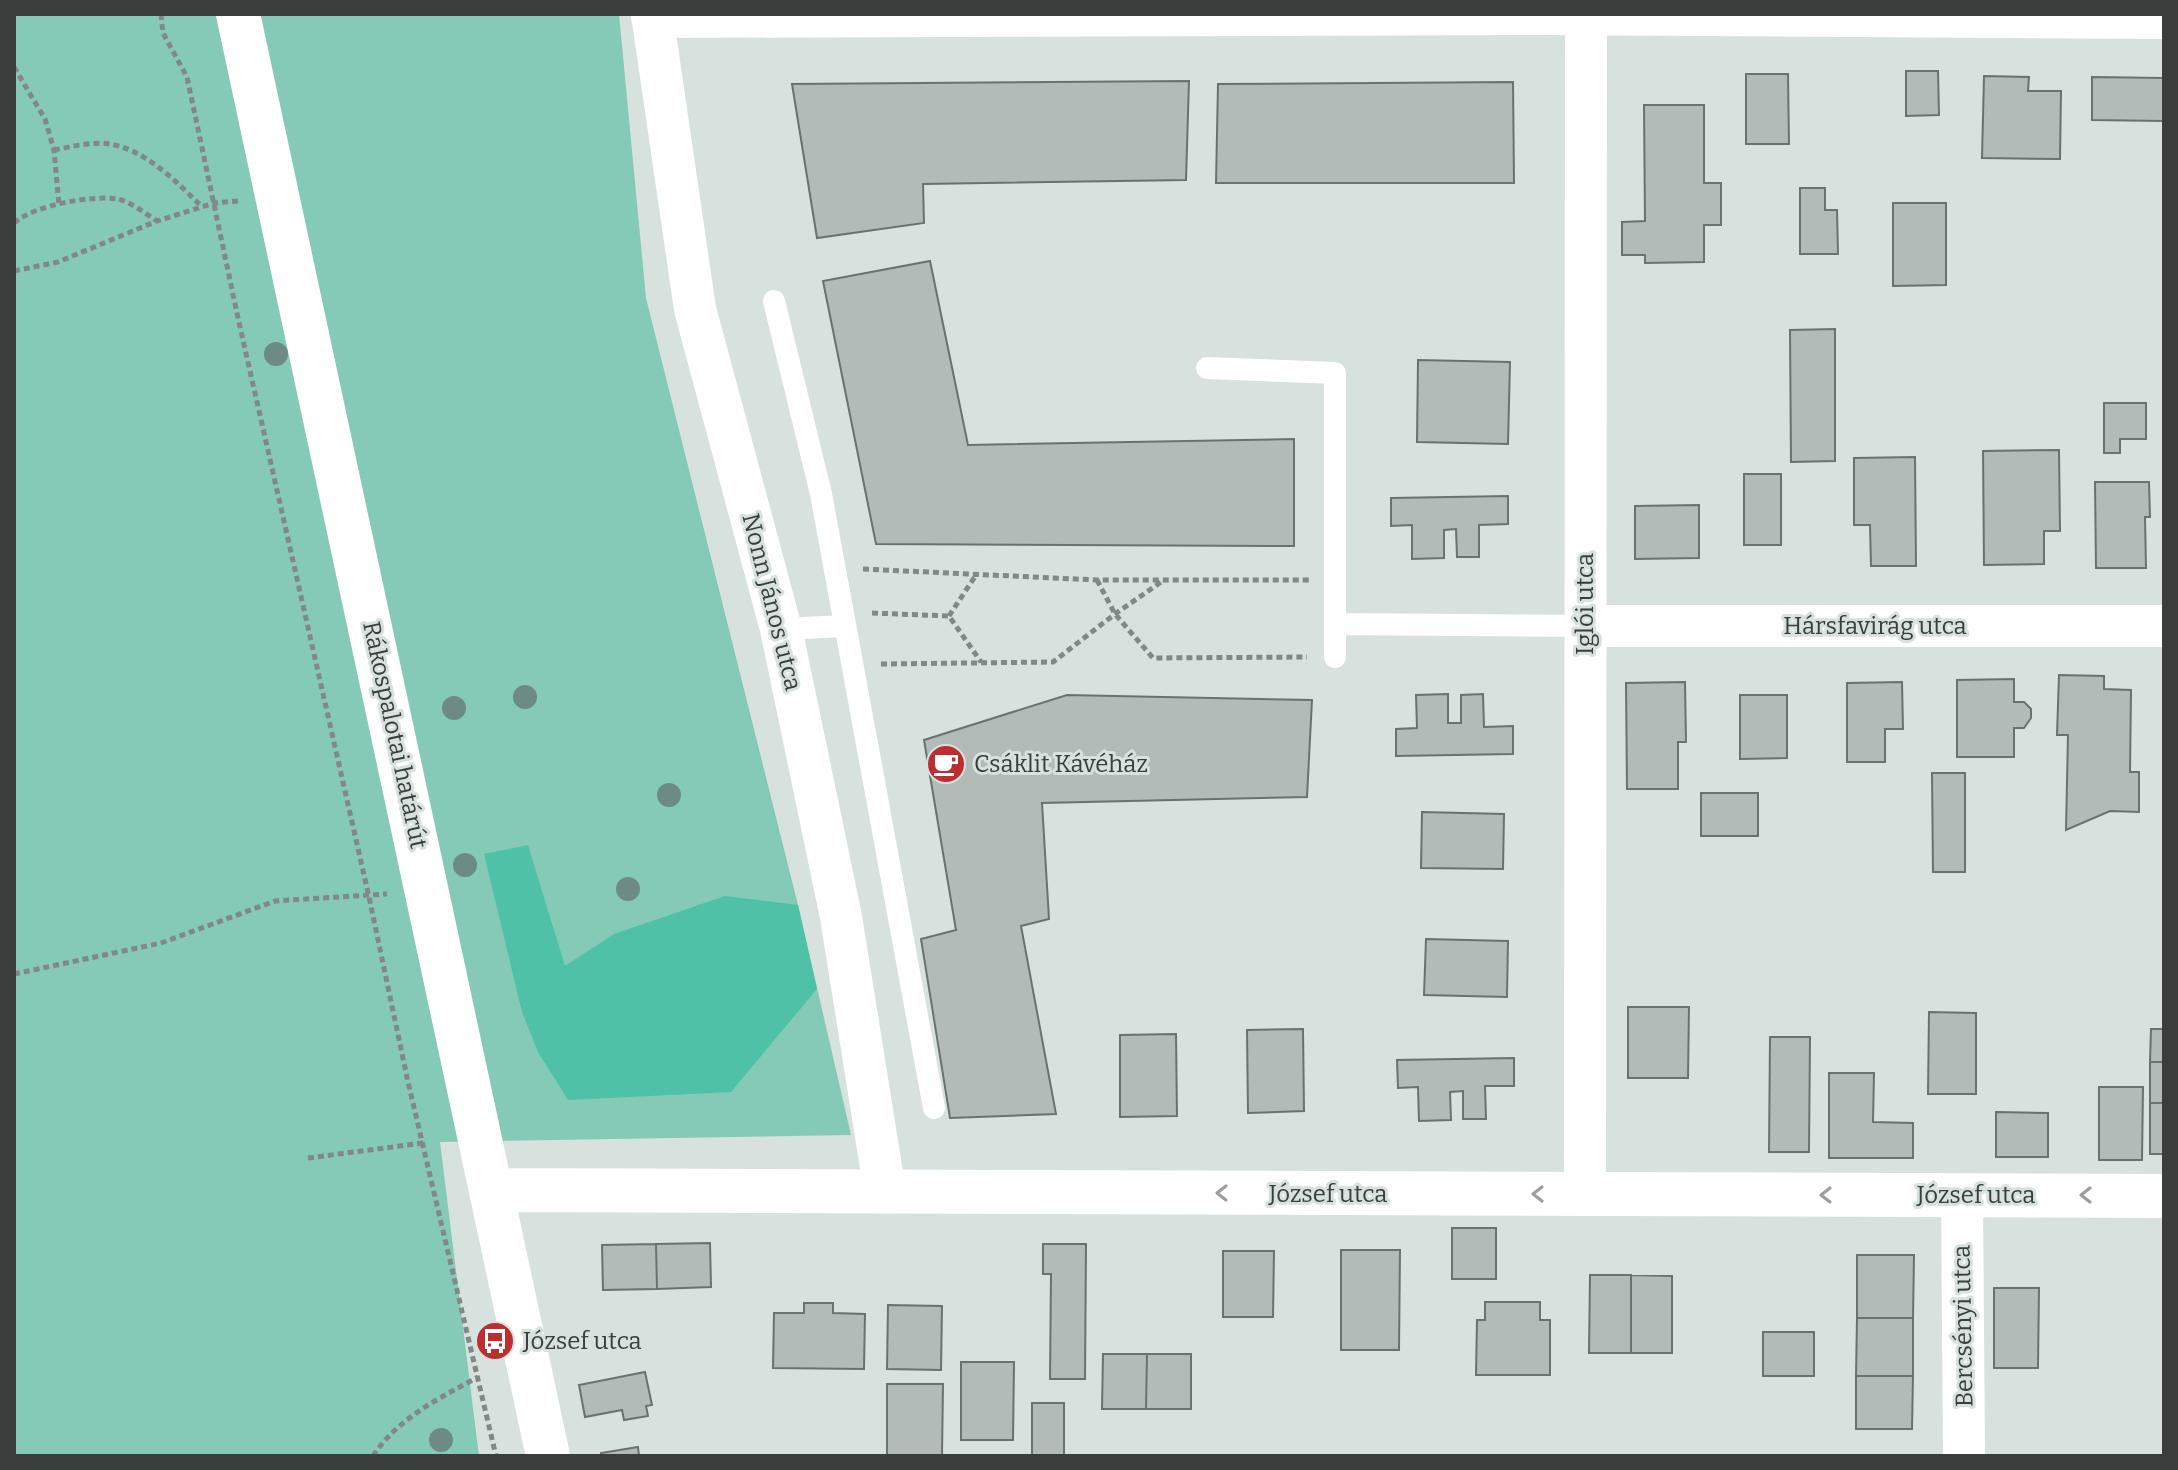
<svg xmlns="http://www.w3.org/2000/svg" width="2178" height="1470" font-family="Bitter,serif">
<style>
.green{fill:#85cab7}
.forest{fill:#4ec1a6}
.building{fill:#b2bbb8;stroke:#69726f;stroke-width:2}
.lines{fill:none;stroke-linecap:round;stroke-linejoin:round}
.path{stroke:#818886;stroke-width:5;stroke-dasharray:6 4;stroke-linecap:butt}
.lane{stroke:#fff;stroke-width:22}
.street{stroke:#fff;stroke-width:42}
.secondary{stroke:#fff;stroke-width:44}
.tree{fill:#6b8b84}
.oneway{stroke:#9c9e9e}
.labels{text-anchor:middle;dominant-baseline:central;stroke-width:6;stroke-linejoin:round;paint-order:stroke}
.street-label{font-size:24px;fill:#393d3c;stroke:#d7e1de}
.poi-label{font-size:24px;fill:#393d3c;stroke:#d7e1de;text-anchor:start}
</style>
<rect width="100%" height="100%" fill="#d7e1de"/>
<path class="green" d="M14 14H619L646 298 798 905 851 1135 440 1142 479 1456H14Z"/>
<path class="forest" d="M528 845 565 966 614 934 725 896 798 905 817 989 731 1092 568 1100 538 1052 522 1012 484 854Z"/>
<path class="building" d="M1906 71H1938L1939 115 1906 116Z
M1746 74H1788L1789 144H1746Z
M1984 76 2029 77 2028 91H2061L2060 159 1982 158Z
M2092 77 2164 78V121L2092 120Z
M1189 81 1186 180 923 184 924 223 817 238 792 84Z
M1513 82 1514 183H1216L1218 84Z
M1644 105H1704V183H1721V225H1704V262L1645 263V255H1622V222L1645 221Z
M1800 188H1825V210H1837L1838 254H1800Z
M1893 203H1946V285L1893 286Z
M930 261 968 445 1294 439V546L876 544 823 281Z
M1835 329V461L1791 462 1790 330Z
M1418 360 1510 362 1508 444 1417 442Z
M2104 403H2146V439H2120V453H2104Z
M2059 450 2060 531H2044V564L1984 565 1983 451Z
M1915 457 1916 566H1871L1870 525H1854V458Z
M1744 474H1781V545H1744Z
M2095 482H2149L2150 517H2145L2146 568H2096Z
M1508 496V524L1479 525V557H1457L1456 529 1444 530V558L1412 559V525L1391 526V498Z
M1699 505V558L1635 559V506Z
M2059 675 2104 676V689L2131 690 2130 772H2139V812L2110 811 2066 830 2068 735H2057Z
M2014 679V702H2024L2031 709V718L2024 728H2014V757H1957V680Z
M1685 682 1686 742H1678V789H1627L1626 683Z
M1902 682 1903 729H1885V762H1847V683Z
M1448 694V723H1461V695L1483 694 1484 727 1513 726V754L1396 756V729L1417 728 1416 695Z
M1067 695 1312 700 1307 797 1042 803 1049 919 1021 926 1056 1114 950 1118 921 939 956 930 924 740Z
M1740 695H1787V758L1740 759Z
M1932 773H1965V872H1933Z
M1701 793H1758V836H1701Z
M1422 812 1504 814 1503 869 1421 868Z
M1426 939 1508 941 1507 997 1424 995Z
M1628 1007H1689L1688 1078H1628Z
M1929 1012 1976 1013V1094H1928Z
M1303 1029 1304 1111 1248 1113 1247 1030Z
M2151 1029H2164V1062H2150Z
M1176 1034 1177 1116 1120 1117V1035Z
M1770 1037H1810L1809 1152H1769Z
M1514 1058V1086H1485L1486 1119H1463V1091L1450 1092 1451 1120 1419 1121 1418 1087 1398 1088 1397 1060Z
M2150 1062H2164V1103H2150Z
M1829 1073H1874L1873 1122 1913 1123V1158H1829Z
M2099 1087H2143L2142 1160H2099Z
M2150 1103H2164V1154H2150Z
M1996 1112 2048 1113V1157H1996Z
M1452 1228H1496V1279H1452Z
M710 1243 711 1287 657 1289 656 1244Z
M656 1244 657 1289 603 1290 602 1245Z
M1043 1244H1086L1085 1379H1050L1051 1274H1043Z
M1341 1250H1400L1399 1350H1341Z
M1223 1251H1274L1273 1317H1223Z
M1857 1255H1914L1913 1318H1857Z
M1590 1275H1631V1353H1589Z
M1631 1275 1672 1276V1353H1631Z
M1994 1288H2039L2038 1368H1994Z
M1485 1302H1540V1320H1550V1375H1476L1477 1320H1485Z
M804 1303H833V1313L865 1314 864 1369 773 1368 774 1313H804Z
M888 1305 942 1306 941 1370 887 1369Z
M1857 1318H1913V1376H1856Z
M1763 1332H1814V1376H1763Z
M1103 1354H1147L1146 1409H1102Z
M1147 1354H1191V1409H1146Z
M961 1362H1014L1013 1440H961Z
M645 1372 652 1405 646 1406 648 1416 624 1420 622 1410 585 1417 579 1385Z
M1856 1376H1913L1912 1429H1856Z
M887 1384H943L942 1456H887Z
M1032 1403H1064V1456H1032Z
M638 1447 639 1456H601V1453Z"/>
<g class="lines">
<path class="path" d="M161 14 163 33 187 77 238 318 369 897 408 1082 496 1456
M14 67 45 119 54 150 59 205
M54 150C71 147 92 141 110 144 146 150 177 182 202 207
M14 223C34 205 92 195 118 199 131 202 146 214 157 221
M14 271 58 262 157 221 214 203 238 201
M863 569 1097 580H1309
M1097 580 1115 614 1153 658 1307 657
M872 613 949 616 981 662
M949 616 976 575
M881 664 1053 662 1115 614 1164 580
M14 974 161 943 275 901 387 894
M308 1158 423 1143
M373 1456C398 1418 438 1399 478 1377"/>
<path class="lane" d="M774 301 821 494 934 1108
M1207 368 1335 373V657
M1335 624 1585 626
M781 629 845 626"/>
<path class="street" d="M652 14 695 309 781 629 841 917 885 1192
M652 17 1539 14 2164 18
M1585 626H2164
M1585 1194 1586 14
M1962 1195 1964 1456"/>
<path class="secondary" d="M238 14 548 1456
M492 1190 2164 1196"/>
</g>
<g class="tree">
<circle cx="276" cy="354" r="12"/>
<circle cx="525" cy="697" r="12"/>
<circle cx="454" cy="708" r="12"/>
<circle cx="669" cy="795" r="12"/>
<circle cx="465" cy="865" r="12"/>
<circle cx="628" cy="889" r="12"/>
<circle cx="441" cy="1440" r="12"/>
</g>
<defs><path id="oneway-chevron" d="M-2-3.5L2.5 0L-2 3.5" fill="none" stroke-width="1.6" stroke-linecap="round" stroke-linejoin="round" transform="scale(2)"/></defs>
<g class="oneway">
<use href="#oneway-chevron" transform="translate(1222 1193) rotate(-180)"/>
<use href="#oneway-chevron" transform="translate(1538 1194) rotate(-180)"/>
<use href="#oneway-chevron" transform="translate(1826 1195) rotate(-180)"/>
<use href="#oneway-chevron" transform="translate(2086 1195) rotate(-180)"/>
</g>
<defs>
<g id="cafe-disc" transform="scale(2)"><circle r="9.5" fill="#bd2e30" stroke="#d7e1de"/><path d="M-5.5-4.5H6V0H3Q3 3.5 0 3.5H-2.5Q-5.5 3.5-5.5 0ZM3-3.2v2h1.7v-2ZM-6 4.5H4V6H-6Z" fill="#fff"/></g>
<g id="bus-disc" transform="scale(2)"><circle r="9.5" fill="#bd2e30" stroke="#d7e1de"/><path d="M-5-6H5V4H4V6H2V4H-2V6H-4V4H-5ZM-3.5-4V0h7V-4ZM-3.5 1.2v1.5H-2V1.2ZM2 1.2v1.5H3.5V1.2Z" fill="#fff"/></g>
</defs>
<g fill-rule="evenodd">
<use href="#cafe-disc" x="946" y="764"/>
<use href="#bus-disc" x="495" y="1341"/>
</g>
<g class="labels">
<g class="street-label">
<text transform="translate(772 602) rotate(76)">Nonn János utca</text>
<text transform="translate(1585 604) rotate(-90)">Iglói utca</text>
<text x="1875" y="626">Hársfavirág utca</text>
<text transform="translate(395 735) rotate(78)">Rákospalotai határút</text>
<text x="1328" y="1194">József utca</text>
<text x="1976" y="1195">József utca</text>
<text transform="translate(1963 1326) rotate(-91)">Bercsényi utca</text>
</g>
<g class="poi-label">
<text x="974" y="764">Csáklit Kávéház</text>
<text x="523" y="1341">József utca</text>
</g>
</g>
<rect width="2178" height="1470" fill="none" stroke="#393d3c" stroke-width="32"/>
</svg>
